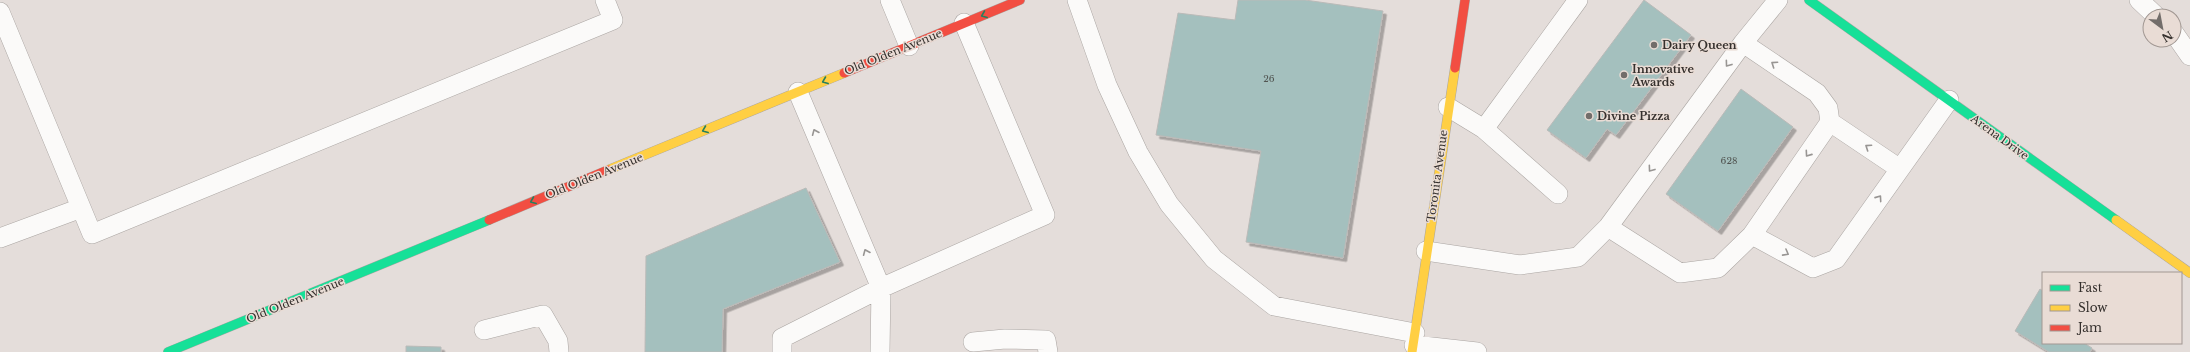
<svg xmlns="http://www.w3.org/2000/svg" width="2190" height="352" font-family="'Libre Baskerville',serif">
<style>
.building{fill:#a4c0be;stroke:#babab8;filter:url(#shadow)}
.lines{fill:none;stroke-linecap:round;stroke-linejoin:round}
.lane-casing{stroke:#aaa5a2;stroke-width:20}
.fast-casing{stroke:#aaa5a2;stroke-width:10}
.slow-casing{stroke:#aaa5a2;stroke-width:10}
.jam-casing{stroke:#aaa5a2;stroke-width:10}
.lane{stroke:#fbfaf9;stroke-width:19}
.fast{stroke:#16e098;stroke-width:9}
.slow{stroke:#ffcf43;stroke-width:9}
.jam{stroke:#f24e42;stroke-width:9}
.oneway{stroke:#277f5d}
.oneway2{stroke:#989593}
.poi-dot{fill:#726d6a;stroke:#e9dcd5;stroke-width:1.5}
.labels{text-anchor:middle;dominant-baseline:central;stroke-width:3;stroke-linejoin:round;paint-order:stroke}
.number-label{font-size:9px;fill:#515451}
.poi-label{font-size:11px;font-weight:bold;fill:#35302d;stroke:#e9dcd5;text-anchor:start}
.street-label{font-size:11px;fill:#35302d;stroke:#e9dcd5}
</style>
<defs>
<filter id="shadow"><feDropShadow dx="3.5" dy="3.5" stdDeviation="0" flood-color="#0004"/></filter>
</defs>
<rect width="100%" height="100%" fill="#e4ddda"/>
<path class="building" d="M1238 0H1305L1383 11 1343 258 1246 242 1261 151 1156 135 1178 13 1235 20Z
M1644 0 1691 35 1616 135 1607 129 1586 158 1547 130Z
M1741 89 1793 127 1718 231 1666 194Z
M806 188 840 262 723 309 722 352H645L646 256Z
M2040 289 2043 291V343H2084L2092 348 2090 352H2049L2015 331Z
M406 346 441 347V352H406Z"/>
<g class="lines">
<g class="lane-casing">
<path id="lane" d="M890 0 909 46
M1077 0 1107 85 1138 152 1169 204 1214 259 1274 306 1415 333
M2139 0 2156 16
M0 12 92 234 613 20 605 0
M2174 33 2190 56
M1743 43 1817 93 1828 108 1830 122 1900 169
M798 92 881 288 880 352
M1448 107 1484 129 1558 194
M1484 129 1578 0
M1608 227 1680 273 1718 268 1752 235 1830 122
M1752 235 1813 268 1836 259 1949 100
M0 238 81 208
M1426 251 1520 265 1578 257 1608 227 1743 43 1778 0
M484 330 543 315 558 341 559 352
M973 342 1005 339 1046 340 1048 352
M1414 345 1477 352
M782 352V338L881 288 1045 215 964 23"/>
</g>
<g class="fast-casing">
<path id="fast" d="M1809 0 2116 220
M168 352 489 220"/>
</g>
<g class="slow-casing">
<path id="slow" d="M608 170 844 73
M2116 220 2190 273
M1412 352 1455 68"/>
</g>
<g class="jam-casing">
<path id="jam" d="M1455 68 1465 0
M844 73 1020 0
M489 220 608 170"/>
</g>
<use href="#lane" class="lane"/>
<use href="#fast" class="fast"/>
<use href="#slow" class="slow"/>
<use href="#jam" class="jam"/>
</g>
<defs><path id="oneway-chevron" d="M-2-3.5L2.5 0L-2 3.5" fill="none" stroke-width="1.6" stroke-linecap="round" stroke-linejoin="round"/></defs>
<g class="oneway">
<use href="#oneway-chevron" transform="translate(984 15) rotate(158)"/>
<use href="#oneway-chevron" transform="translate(825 81) rotate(158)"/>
<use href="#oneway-chevron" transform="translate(705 130) rotate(158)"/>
<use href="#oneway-chevron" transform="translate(533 201) rotate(158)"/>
</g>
<g class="oneway2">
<use href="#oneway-chevron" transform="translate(1728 64) rotate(126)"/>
<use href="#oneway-chevron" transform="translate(1774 64) rotate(-146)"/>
<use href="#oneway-chevron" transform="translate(815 132) rotate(-113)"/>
<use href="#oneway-chevron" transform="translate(1868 147) rotate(-146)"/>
<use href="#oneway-chevron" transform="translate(1808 154) rotate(125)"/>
<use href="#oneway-chevron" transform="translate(1651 169) rotate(126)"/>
<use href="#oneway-chevron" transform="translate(1879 198) rotate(-55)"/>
<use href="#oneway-chevron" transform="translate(866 252) rotate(-113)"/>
<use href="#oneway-chevron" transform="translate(1786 253) rotate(29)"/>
</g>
<g class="poi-dot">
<circle cx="1654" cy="45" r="4"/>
<circle cx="1624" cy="75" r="4"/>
<circle cx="1589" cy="116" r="4"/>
</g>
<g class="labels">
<g class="number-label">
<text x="1269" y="78">26</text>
<text x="1729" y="160">628</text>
</g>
<g class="poi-label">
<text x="1662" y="45">Dairy Queen</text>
<text x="1632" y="69">Innovative<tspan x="1632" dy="13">Awards</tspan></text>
<text x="1597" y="116">Divine Pizza</text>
</g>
<g class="street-label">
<text transform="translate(893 52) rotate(-22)">Old Olden Avenue</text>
<text transform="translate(2000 137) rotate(36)">Arena Drive</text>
<text transform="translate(594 176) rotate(-22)">Old Olden Avenue</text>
<text transform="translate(1437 176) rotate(-82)">Toronita Avenue</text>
<text transform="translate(295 300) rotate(-22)">Old Olden Avenue</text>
</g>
</g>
<rect x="2042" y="272" width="140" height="72" fill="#e9dcd5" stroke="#a19792"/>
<rect x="2050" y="285" width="20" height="6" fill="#16e098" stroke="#a19792"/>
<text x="2078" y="292" font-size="12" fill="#35302d">Fast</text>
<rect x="2050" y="305" width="20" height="6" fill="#ffcf43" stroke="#a19792"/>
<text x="2078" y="312" font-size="12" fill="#35302d">Slow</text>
<rect x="2050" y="325" width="20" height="6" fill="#f24e42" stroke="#a19792"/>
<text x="2078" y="332" font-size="12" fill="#35302d">Jam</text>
<g transform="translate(2162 28) rotate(148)"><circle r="19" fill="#e9dcd5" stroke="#a19792"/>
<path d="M0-3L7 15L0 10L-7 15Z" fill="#726d6a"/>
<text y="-6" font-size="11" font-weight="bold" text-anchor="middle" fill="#35302d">N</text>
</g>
</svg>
